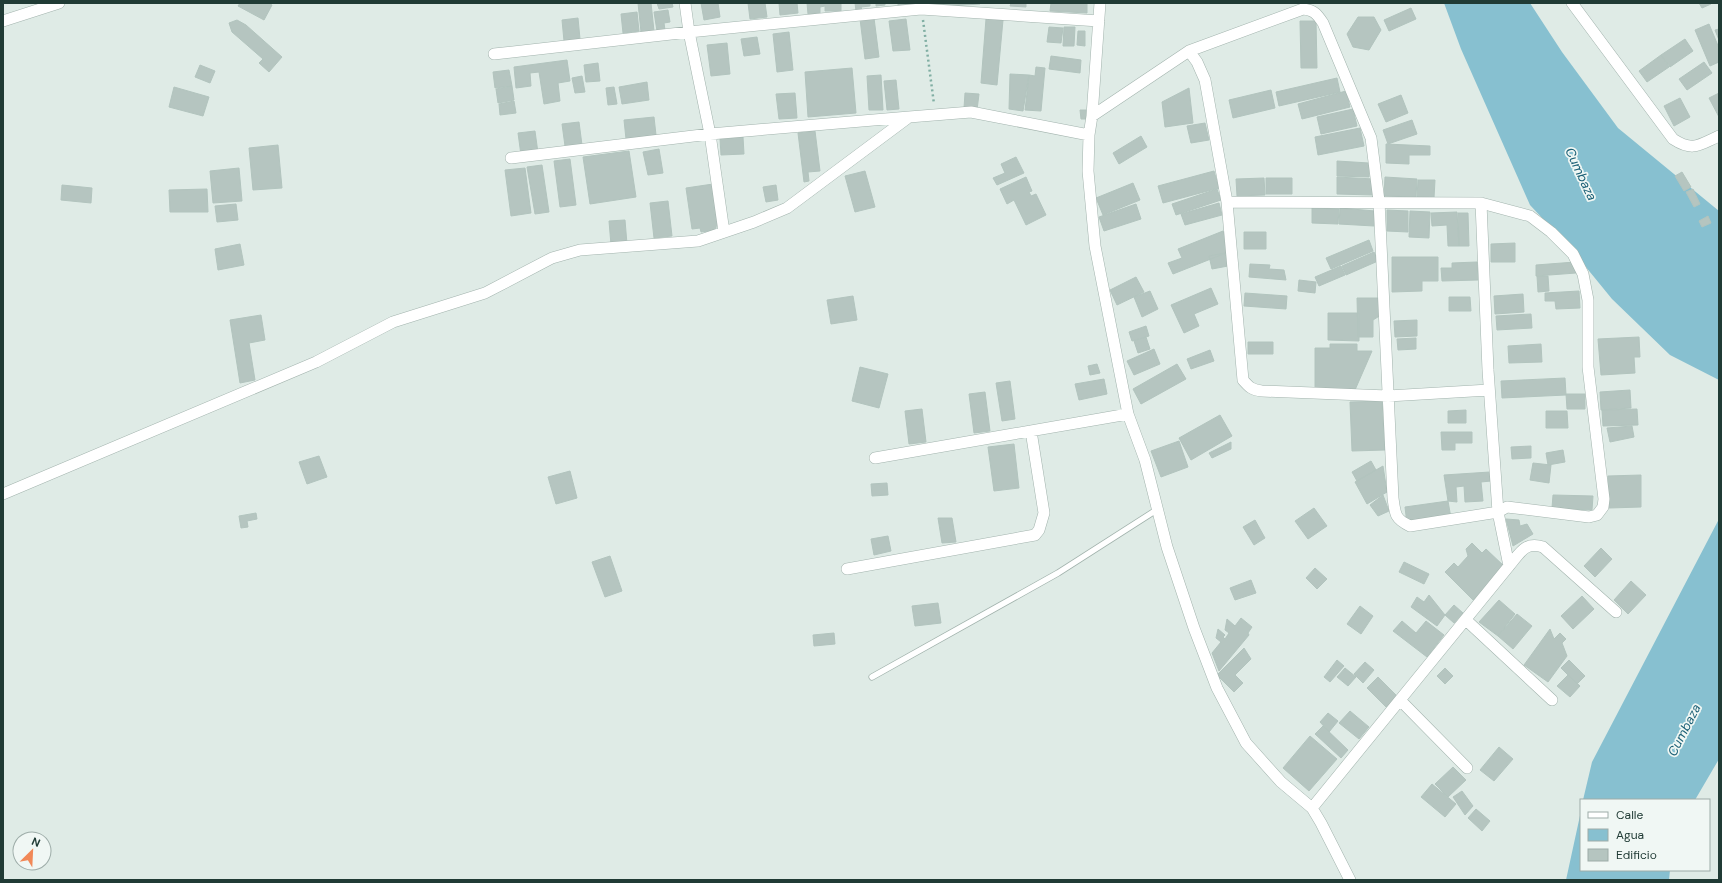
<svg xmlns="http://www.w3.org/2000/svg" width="1722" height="883" font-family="'DM Sans',sans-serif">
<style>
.water{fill:#87c0d0}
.building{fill:#b5c5c0;stroke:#b2c4be}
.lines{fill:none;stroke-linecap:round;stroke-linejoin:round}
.lane-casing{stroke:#a2b3ad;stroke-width:7}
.street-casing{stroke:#a2b3ad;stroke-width:12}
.path{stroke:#80aea3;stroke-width:2.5;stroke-dasharray:2 3;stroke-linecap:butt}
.lane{stroke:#fff;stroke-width:5.5}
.street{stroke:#fff;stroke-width:11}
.labels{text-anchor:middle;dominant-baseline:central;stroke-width:3.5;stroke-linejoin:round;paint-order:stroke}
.water-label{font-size:13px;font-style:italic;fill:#1b6076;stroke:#f0f7f4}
</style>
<rect width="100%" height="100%" fill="#dfebe6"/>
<path class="water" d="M1444 3H1530L1562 52 1618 128 1719 211V380L1670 355 1612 299 1572 250 1530 205 1461 49Z
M1719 519V759L1695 800H1583L1592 762Z
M1581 811V870H1670L1669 880H1566Z"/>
<path class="building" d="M240 3H268L272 5 264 20 238 6Z
M638 3H651L654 31 641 32Z
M657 3H672L673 7 659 9Z
M701 3H718L720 17 704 20Z
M748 3H765L767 17 750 19Z
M779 3H797L798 13 780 15Z
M807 3H841V11H825V6L820 7V13L808 14Z
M855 3H870V6L861 7 862 10 856 11Z
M876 3H885V5L876 6Z
M898 3H917V4L898 6Z
M935 3H980V4L935 7Z
M1011 3H1026V7L1010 6Z
M1051 3H1087V13L1050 11Z
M1699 3H1710L1711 4 1702 8Z
M1411 8 1416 19 1389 31 1384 20Z
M668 10 670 22 664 23 665 30 657 31 654 12Z
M637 12 639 31 623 33 621 14Z
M1358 17H1374L1381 30 1369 50 1353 47 1347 34Z
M578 18 580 39 564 41 562 20Z
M874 18 879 57 865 59 860 19Z
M906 19 910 50 893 51 889 21Z
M986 19 1003 20 997 85 981 83Z
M237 20 246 25 282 57 269 72 259 63 263 59 232 32 229 23Z
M1300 21H1316L1317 68H1301Z
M1709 24 1719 48V62L1710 66 1695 30Z
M1049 27 1063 28 1061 43 1047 42Z
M1064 27H1075L1074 46H1063Z
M1719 29V40L1715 30Z
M1078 31H1085V46L1077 45Z
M789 32 793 70 777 72 773 34Z
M757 37 760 54 744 56 741 39Z
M1685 39 1693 51 1670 67 1661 55Z
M727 43 730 74 711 76 707 45Z
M1661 55 1669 67 1647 82 1639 71Z
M1051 56 1081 60 1080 73 1049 69Z
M567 60 570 81 558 83 560 101 544 104 539 72 530 73 531 86 516 88 514 67Z
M1704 62 1712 73 1687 90 1679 79Z
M598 63 600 81 586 82 584 65Z
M200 65 215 71 210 83 195 77Z
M1036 67 1045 68 1041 111 1025 110 1029 75 1035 76Z
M852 68 856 113 808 117 805 72Z
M509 70 512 86 495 88 493 72Z
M1010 74 1029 75 1023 111 1009 109Z
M881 75 883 110H869L867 76Z
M582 76 585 92 575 93 572 78Z
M1337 78 1340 92 1279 106 1276 92Z
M896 80 899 109 887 110 884 81Z
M647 82 649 100 622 104 619 87Z
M512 86 514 100 498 103 496 89Z
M174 87 209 97 203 116 169 107Z
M614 87 617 104 608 105 606 88Z
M1189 88 1193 123 1165 127 1162 102Z
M1271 90 1275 108 1233 118 1229 100Z
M1346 91 1350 107 1302 119 1298 104Z
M795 93 797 118 779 119 776 94Z
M965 93 979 94 977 110 964 108Z
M1719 93V117L1709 98Z
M1401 95 1408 113 1386 122 1378 104Z
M1680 98 1690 117 1674 126 1664 106Z
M514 101 516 113 500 115 499 104Z
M1353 109 1357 126 1321 134 1317 117Z
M1080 110H1086V119H1081Z
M654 117 656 135 626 139 624 120Z
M1412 120 1417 134 1388 144 1383 130Z
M579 122 582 145 565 146 562 124Z
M1205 123 1209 140 1191 143 1187 126Z
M1360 128 1364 146 1318 155 1315 137Z
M535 131 538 153 521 155 518 133Z
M815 131 820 171 808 172 809 181 804 182 798 133Z
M1141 136 1147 147 1119 164 1113 153Z
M743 137 744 154 721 155 720 139Z
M1386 144 1430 146V155H1409V164L1386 163Z
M278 145 282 188 253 190 249 148Z
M659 149 663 173 648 175 643 152Z
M629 151 636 197 590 204 583 157Z
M1016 157 1024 173 997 185 993 178 1005 173 1001 164Z
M570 159 576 205 560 207 554 161Z
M1337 161 1369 163V177L1337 176Z
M542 165 549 212 535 214 527 167Z
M239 168 242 201 213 203 210 171Z
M525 168 531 213 511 216 505 170Z
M865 171 875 207 855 212 845 176Z
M1214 171 1219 188 1163 203 1158 186Z
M1682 172 1691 187 1684 191 1675 176Z
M1026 177 1032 191 1029 192 1031 196 1036 194 1046 215 1026 225 1014 200 1007 204 1000 189Z
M1337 177 1374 179 1373 195 1337 194Z
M1385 177 1417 179 1416 197 1384 196Z
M1264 178 1265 195 1237 196 1236 179Z
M1266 178H1292V194H1266Z
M1418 180H1435L1434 198 1417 197Z
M1133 183 1140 200 1103 215 1096 198Z
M713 184 720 226H716V230L701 232 700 228 692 229 686 188Z
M62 185 92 188 91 203 61 200Z
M776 185 778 200 766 202 763 187Z
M207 189 208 212H170L169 190Z
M1217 189 1221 200 1176 215 1172 204Z
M1693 189 1700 204 1694 207 1686 192Z
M668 201 672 236 654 238 650 203Z
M1219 203 1222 215 1185 225 1181 214Z
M236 204 238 220 217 222 215 206Z
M1136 204 1141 219 1104 231 1099 217Z
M1312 208 1339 209 1338 224 1312 223Z
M1340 208 1375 211 1374 226 1339 224Z
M1387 210 1408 211V232L1387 231Z
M1410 211 1430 212 1429 238 1409 237Z
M1457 212 1459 246H1448L1447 225 1432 226 1431 213Z
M1458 213H1468L1469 246H1459Z
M1708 216 1711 223 1702 227 1699 221Z
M625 220 627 244 611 245 609 221Z
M1223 231 1231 251 1173 274 1168 263 1182 258 1178 249Z
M1244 232H1266V249H1244Z
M1369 240 1373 251 1331 269 1326 258Z
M1515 243V262H1491V244Z
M240 244 244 265 218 270 215 249Z
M1374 252 1378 261 1346 275 1342 266Z
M1225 253 1228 266 1212 269 1209 256Z
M1392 257H1438V281H1422V291L1392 292Z
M1477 262 1478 280 1442 281 1441 268H1452V263Z
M1575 262 1576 273 1536 276V265Z
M1250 264 1270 265 1269 269 1284 270 1286 280 1249 277Z
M1341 266 1345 275 1319 286 1315 277Z
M1537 276H1548L1549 291 1538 292Z
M1136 277 1144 292 1117 305 1110 290Z
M1299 280 1316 282 1315 293 1298 291Z
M1211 288 1218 304 1194 314 1199 326 1184 333 1171 305Z
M1150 291 1158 309 1142 317 1134 297Z
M1579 291 1580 308 1556 309 1555 301H1545V293Z
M1245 293 1287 296 1286 309 1244 306Z
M1523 294 1524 312 1495 314 1494 296Z
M853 296 857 320 831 324 827 300Z
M1449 297H1470L1471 311H1449Z
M1357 298H1381V315L1373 320V337H1358Z
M1328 313H1359V341L1328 340Z
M1531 314 1532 328 1497 330 1496 316Z
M261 315 265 340 249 343 255 380 240 383 230 320Z
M1417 320V336L1395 337 1394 321Z
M1146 326 1149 336 1132 341 1129 332Z
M1146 337 1150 349 1138 353 1134 341Z
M1639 337 1640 357H1634L1635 373 1601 375 1598 339Z
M1416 338V349L1398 350 1397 339Z
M1248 342H1273V354H1248Z
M1330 344H1357V351H1372L1355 390H1315V348H1330Z
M1541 344 1542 362 1509 363 1508 346Z
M1154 349 1160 364 1134 375 1127 361Z
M1210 350 1214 361 1191 369 1187 359Z
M1097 364 1100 373 1090 375 1088 366Z
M1177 364 1186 379 1141 404 1133 389Z
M860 367 888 374 879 408 852 401Z
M1565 378 1566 395 1502 398 1501 381Z
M1104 379 1107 394 1079 400 1075 384Z
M1010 381 1015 419 1002 421 996 383Z
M1630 390 1631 408 1601 410 1600 392Z
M985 392 990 431 974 433 969 394Z
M1566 394H1585V409H1567Z
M1382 401 1385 450 1352 451 1350 402Z
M922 409 926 442 909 444 905 411Z
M1637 409 1638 425 1603 426 1602 410Z
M1466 410V423H1448V411Z
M1546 411H1567L1568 428H1546Z
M1220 415 1232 436 1191 460 1179 438Z
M1632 426 1634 437 1610 442 1607 428Z
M1441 432H1472V443H1455V450H1442Z
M1179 441 1188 467 1161 477 1151 451Z
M1231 442V449L1212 458 1209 453Z
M1014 444 1019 488 994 491 988 447Z
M1531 446V458L1512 459 1511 447Z
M1563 450 1565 462 1548 465 1546 453Z
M319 456 327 477 307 484 299 462Z
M1371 461 1376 470 1357 481 1352 472Z
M1533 463 1551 465 1549 483 1530 480Z
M1383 466 1387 492 1367 504 1355 482Z
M570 471 577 498 556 504 548 477Z
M1490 472 1491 481 1481 482 1483 501 1465 502 1464 486 1456 487 1457 502 1448 501 1444 475Z
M1641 475V507L1609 508 1608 476Z
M887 483 888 495 872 496 871 484Z
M1383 495 1389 511 1378 516 1370 505Z
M1553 495 1593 496 1592 510 1552 508Z
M1448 501 1451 518 1407 524 1405 507Z
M1314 508 1327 526 1308 539 1295 521Z
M256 513 257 519 247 521 248 527 241 528 239 516Z
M938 518H952L956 542 942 543Z
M1506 519 1519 520 1520 526 1527 524 1533 534 1513 546Z
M1255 520 1265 538 1254 545 1243 527Z
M888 536 891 551 874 555 871 539Z
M1472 543 1482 553 1486 549 1505 567 1473 600 1445 572 1454 563 1458 567 1468 556 1466 549Z
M1601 548 1612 559 1595 577 1584 566Z
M610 556 622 591 605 597 592 562Z
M1404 562 1429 574 1424 584 1399 572Z
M1315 568 1327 579 1317 589 1306 578Z
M1251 580 1256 593 1235 600 1230 588Z
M1631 581 1646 595 1628 614 1614 600Z
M1429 595 1445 615 1437 626 1411 607 1417 597 1424 602Z
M1582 596 1594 609 1573 629 1561 616Z
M1499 600 1515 614 1498 636 1479 622Z
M938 603 941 623 915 626 912 606Z
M1454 605 1463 613 1454 623 1445 615Z
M1360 606 1373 616 1361 634 1347 624Z
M1517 614 1532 626 1513 649 1498 636Z
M1241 618 1252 627 1248 633 1249 635 1219 671 1212 653 1221 642 1216 638 1218 629 1225 635 1223 637 1225 639 1229 633 1225 630 1227 619 1235 626Z
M1402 621 1416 633 1426 621 1444 635 1427 657 1393 631Z
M1550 629 1554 639 1560 633 1566 639 1562 643 1567 656 1548 682 1524 665Z
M834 633 835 644 814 646 813 635Z
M1244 648 1251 659 1235 675 1243 683 1234 692 1217 675Z
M1337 660 1344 666 1330 682 1324 677Z
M1569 660 1585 676 1577 684 1561 668Z
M1365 662 1374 670 1363 683 1354 674Z
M1345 668 1356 677 1348 686 1337 677Z
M1445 668 1453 676 1445 684 1437 676Z
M1568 675 1580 686 1570 697 1557 686Z
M1378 677 1397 696 1386 707 1367 688Z
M1350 711 1369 727 1359 739 1339 723Z
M1328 713 1338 721 1329 732 1320 722Z
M1323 726 1348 750 1341 758 1315 734Z
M1310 736 1337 759 1309 791 1283 768Z
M1499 747 1513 759 1494 781 1480 770Z
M1453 767 1466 780 1448 797 1435 784Z
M1432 784 1456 804 1445 817 1421 797Z
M1462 791 1473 806 1465 815 1453 797Z
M1476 809 1490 821 1482 831 1468 818Z"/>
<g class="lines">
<g class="lane-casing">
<path id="lane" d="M872 677 1058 573 1158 509"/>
</g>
<g class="street-casing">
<path id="street" d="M685 3 689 32 710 134 724 232
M1100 3 1092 116 1089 135 1088 171 1095 246 1128 414 1145 460 1167 547 1194 628 1217 688 1246 743 1281 782 1312 808 1321 823 1350 880
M1572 3 1673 139C1693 152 1699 145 1719 136
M3 21 59 3
M1189 51 1197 62 1205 80 1227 202 1243 380C1249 387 1252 390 1262 391L1388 396 1489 390
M494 54 689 32 921 9 1099 21
M1092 116 1189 51 1303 9C1314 10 1317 14 1323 23L1371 138 1379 201 1393 498C1395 514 1395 519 1410 526L1498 512 1507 507 1589 517 1597 515 1603 507 1604 499 1588 367V300L1583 274 1573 254 1551 232 1530 216 1481 203 1227 202
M511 158 710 134 909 117
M875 458 1128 414
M3 494 316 362 393 322 485 293 552 258 580 250 698 241 754 222 787 208 909 117 971 112 1089 135
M1509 566C1520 553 1525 541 1543 547L1616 612
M847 569 1035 535 1039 530 1044 513 1031 431
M1466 620 1552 700
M1401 701 1467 768
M1312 808 1509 566 1498 512 1488 370 1481 203"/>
</g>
<path class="path" d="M923 20 934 104"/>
<use href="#lane" class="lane"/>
<use href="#street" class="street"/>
</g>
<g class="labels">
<g class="water-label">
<text transform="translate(1581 174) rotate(65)">Cumbaza</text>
<text transform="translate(1684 730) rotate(-63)">Cumbaza</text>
</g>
</g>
<rect width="1722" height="883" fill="none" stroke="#203b35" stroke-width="8"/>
<rect x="1580" y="799" width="130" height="72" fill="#f0f7f4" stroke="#9daca8"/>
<rect x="1588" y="812" width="20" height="6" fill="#ffffff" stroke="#9daca8"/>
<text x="1616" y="819" font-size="12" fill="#203b35">Calle</text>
<rect x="1588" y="829" width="20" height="12" fill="#87c0d0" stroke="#9daca8"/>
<text x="1616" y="839" font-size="12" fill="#203b35">Agua</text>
<rect x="1588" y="849" width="20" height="12" fill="#b5c5c0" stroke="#9daca8"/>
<text x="1616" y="859" font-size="12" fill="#203b35">Edificio</text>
<g transform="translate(32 851) rotate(24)"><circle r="19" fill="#f0f7f4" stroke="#9daca8"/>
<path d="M0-3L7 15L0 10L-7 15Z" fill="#f18857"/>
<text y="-6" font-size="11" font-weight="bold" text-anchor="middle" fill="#203b35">N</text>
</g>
</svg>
